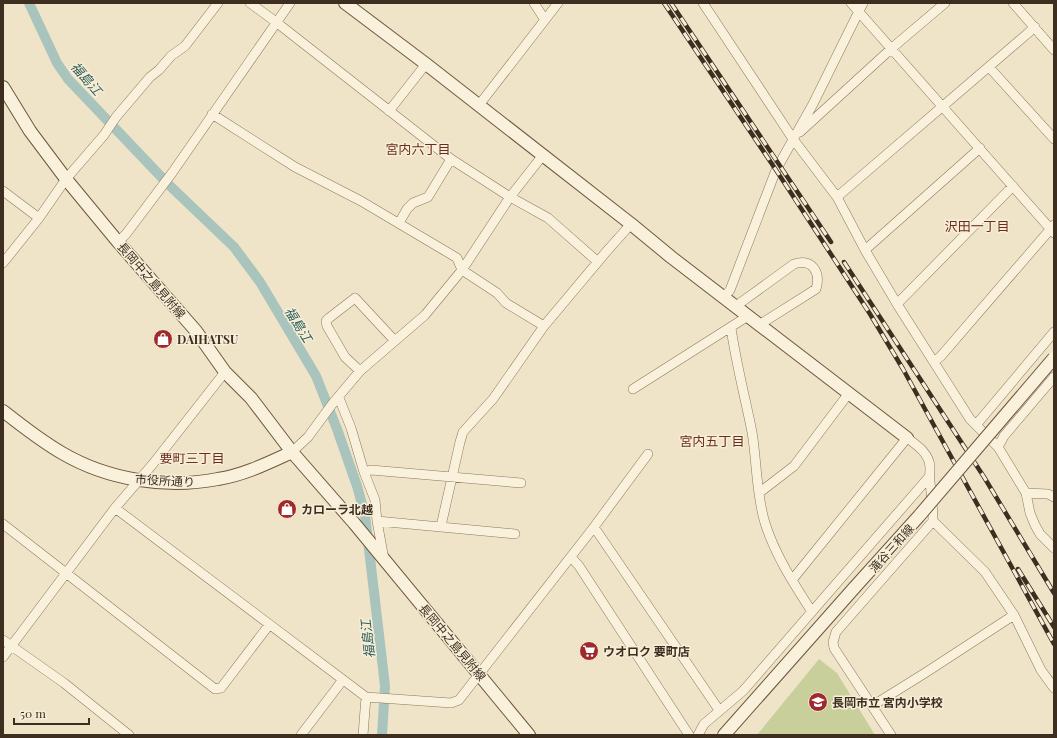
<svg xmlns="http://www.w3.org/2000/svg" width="1057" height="738" font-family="'Playfair Display','Noto Sans JP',serif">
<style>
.green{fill:#c9cf9b}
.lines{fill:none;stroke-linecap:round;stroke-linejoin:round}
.canal{stroke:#a9c4bc;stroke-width:10}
.street-casing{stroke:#8d765c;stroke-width:10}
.secondary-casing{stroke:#6f573f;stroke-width:14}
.street{stroke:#faf1dc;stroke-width:9}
.secondary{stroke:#faf1dc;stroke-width:12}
.rail-casing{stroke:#3d2e20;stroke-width:4.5}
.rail{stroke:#f7eed8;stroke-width:3;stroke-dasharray:9;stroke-linecap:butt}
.secondary-bridge-casing{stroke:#6f573f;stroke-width:14;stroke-linecap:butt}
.secondary-bridge{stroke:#faf1dc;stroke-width:12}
.labels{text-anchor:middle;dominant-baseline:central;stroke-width:3;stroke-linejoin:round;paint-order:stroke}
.street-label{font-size:12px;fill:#3d2e20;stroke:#f7eed8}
.poi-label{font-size:12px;font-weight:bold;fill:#3d2e20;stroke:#f7eed8;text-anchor:start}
.water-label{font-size:13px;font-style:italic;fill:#2f5d5a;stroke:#f7eed8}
.neighbourhood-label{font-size:13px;fill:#6b2e1e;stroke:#f7eed8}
</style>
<rect width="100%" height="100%" fill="#f0e4c8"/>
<path class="green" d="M819 659 837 673 875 735H757Z"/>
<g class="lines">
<path class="canal" d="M29 3 57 63 68 79 168 184 234 247 260 282 316 376 337 429 357 486 365 515 385 686 382 735"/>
<g class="street-casing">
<path id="street" d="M250 3 276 22 451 159 510 197 548 218 598 262
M534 3 545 20
M703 3 793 139 837 197 865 250 897 304 970 419 998 447 1026 493 1030 513 1035 525 1040 534 1054 548
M851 3 1054 233
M1013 3 1054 50
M989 67 1054 139
M479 105 558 3
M389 111 426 64
M212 114 295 167 361 201 447 252 457 258 462 270 497 293 506 303 544 326
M800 132 892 48 945 3
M3 191 39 218
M837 197 1035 27
M399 223 407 209 413 203 428 197 451 159
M118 242 126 234 172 173 290 3
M865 250 980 148
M3 263 39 218 66 179 104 135 116 117 150 77 159 70 171 56 185 46 218 3
M724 297 730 290 776 170 813 104 863 3
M897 304 1013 186
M736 306 794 264C812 258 821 272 816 289L759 325
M731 328C736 363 745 397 752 432 757 462 756 494 765 523 775 555 794 584 812 612
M934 362 941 356 1054 225
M360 371 345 357 327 326 326 321 329 318 355 298 395 341
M633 389 748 316
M339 398 351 428 364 472 375 500 377 521 384 559
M976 425 1054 332
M998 447 1004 436 1054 377
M292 452 308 437 333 403 360 371 425 315 462 270 510 197 543 155
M364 472 371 470 521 483
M759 493 794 466 849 393
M1026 493 1048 494 1054 497
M115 508 366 697 451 703 459 700 594 527 648 454
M377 521 515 534
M933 521 985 572 1014 615 1041 670 1054 688
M3 524 215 689 221 688 269 625
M441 526 460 442 463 432 493 399 544 326 606 252 631 224
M594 527 719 710
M571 557 579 566 689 735
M792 580 907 438C917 445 930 454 930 468 930 473 929 476 930 481 931 494 933 507 933 521L836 632 833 642 834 648 891 735
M3 640 64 683 129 735
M3 657 115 508 152 465 225 372
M872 706 925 673 1014 615
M301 735 342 681
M363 735 366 697
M698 735 704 724 743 691 929 477"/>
</g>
<g class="secondary-casing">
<path id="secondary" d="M345 3 426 64 631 224 671 257 907 438
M3 87 30 131 66 179 118 242 196 331 225 372 251 398 292 452 354 523 529 735
M3 411C22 426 41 441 62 453 108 480 166 489 218 479 244 475 268 463 292 452
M724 735 855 587"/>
</g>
<use href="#street" class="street"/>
<use href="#secondary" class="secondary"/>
<g class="rail-casing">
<path id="rail" d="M664 3 776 170 870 314 903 369 1054 644
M671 3 831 242
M844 262 984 477 1054 593
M1018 569 1054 627"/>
</g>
<use href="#rail" class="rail"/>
<g class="secondary-bridge-casing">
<path id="secondary-bridge" d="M855 587 919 516 1054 358"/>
</g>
<use href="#secondary-bridge" class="secondary-bridge"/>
</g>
<defs>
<g id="shop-disc" transform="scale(1)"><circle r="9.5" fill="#9e2a2b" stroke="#f7eed8"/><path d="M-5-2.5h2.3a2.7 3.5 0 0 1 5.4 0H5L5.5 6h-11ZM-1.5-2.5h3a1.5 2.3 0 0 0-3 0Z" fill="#fff"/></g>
<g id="supermarket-disc" transform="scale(1)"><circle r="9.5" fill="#9e2a2b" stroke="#f7eed8"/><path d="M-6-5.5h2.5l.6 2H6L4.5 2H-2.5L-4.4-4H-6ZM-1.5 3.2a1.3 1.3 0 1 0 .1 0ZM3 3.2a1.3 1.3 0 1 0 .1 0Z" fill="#fff"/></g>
<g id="school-disc" transform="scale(1)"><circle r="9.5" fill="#9e2a2b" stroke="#f7eed8"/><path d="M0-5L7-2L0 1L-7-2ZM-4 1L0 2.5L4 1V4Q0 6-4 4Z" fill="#fff"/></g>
</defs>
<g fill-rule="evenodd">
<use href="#shop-disc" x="163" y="339"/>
<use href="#shop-disc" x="287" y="509"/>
<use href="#supermarket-disc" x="589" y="651"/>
<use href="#school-disc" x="818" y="702"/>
</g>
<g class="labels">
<g class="street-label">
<text transform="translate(152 280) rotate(49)">長岡中之島見附線</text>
<text transform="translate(165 480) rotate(3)">市役所通り</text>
<text transform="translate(891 548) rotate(-48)">滝谷三和線</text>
<text transform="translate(453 642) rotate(50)">長岡中之島見附線</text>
</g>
<g class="poi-label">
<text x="177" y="339">DAIHATSU</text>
<text x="301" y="509">カローラ北越</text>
<text x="603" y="651">ウオロク 要町店</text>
<text x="832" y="702">長岡市立 宮内小学校</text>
</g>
<g class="water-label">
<text transform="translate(87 78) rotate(49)">福島江</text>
<text transform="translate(299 324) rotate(58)">福島江</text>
<text transform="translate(367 639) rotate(-97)">福島江</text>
</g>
<g class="neighbourhood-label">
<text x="418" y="148">宮内六丁目</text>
<text x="977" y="225">沢田一丁目</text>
<text x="712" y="440">宮内五丁目</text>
<text x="192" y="457">要町三丁目</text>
</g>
</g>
<rect width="1057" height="738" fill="none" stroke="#3d2e20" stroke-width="8"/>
<path d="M14 718v6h75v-6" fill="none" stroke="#3d2e20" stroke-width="2"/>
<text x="20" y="718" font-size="12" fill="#3d2e20" stroke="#f7eed8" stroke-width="3" paint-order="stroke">50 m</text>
</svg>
